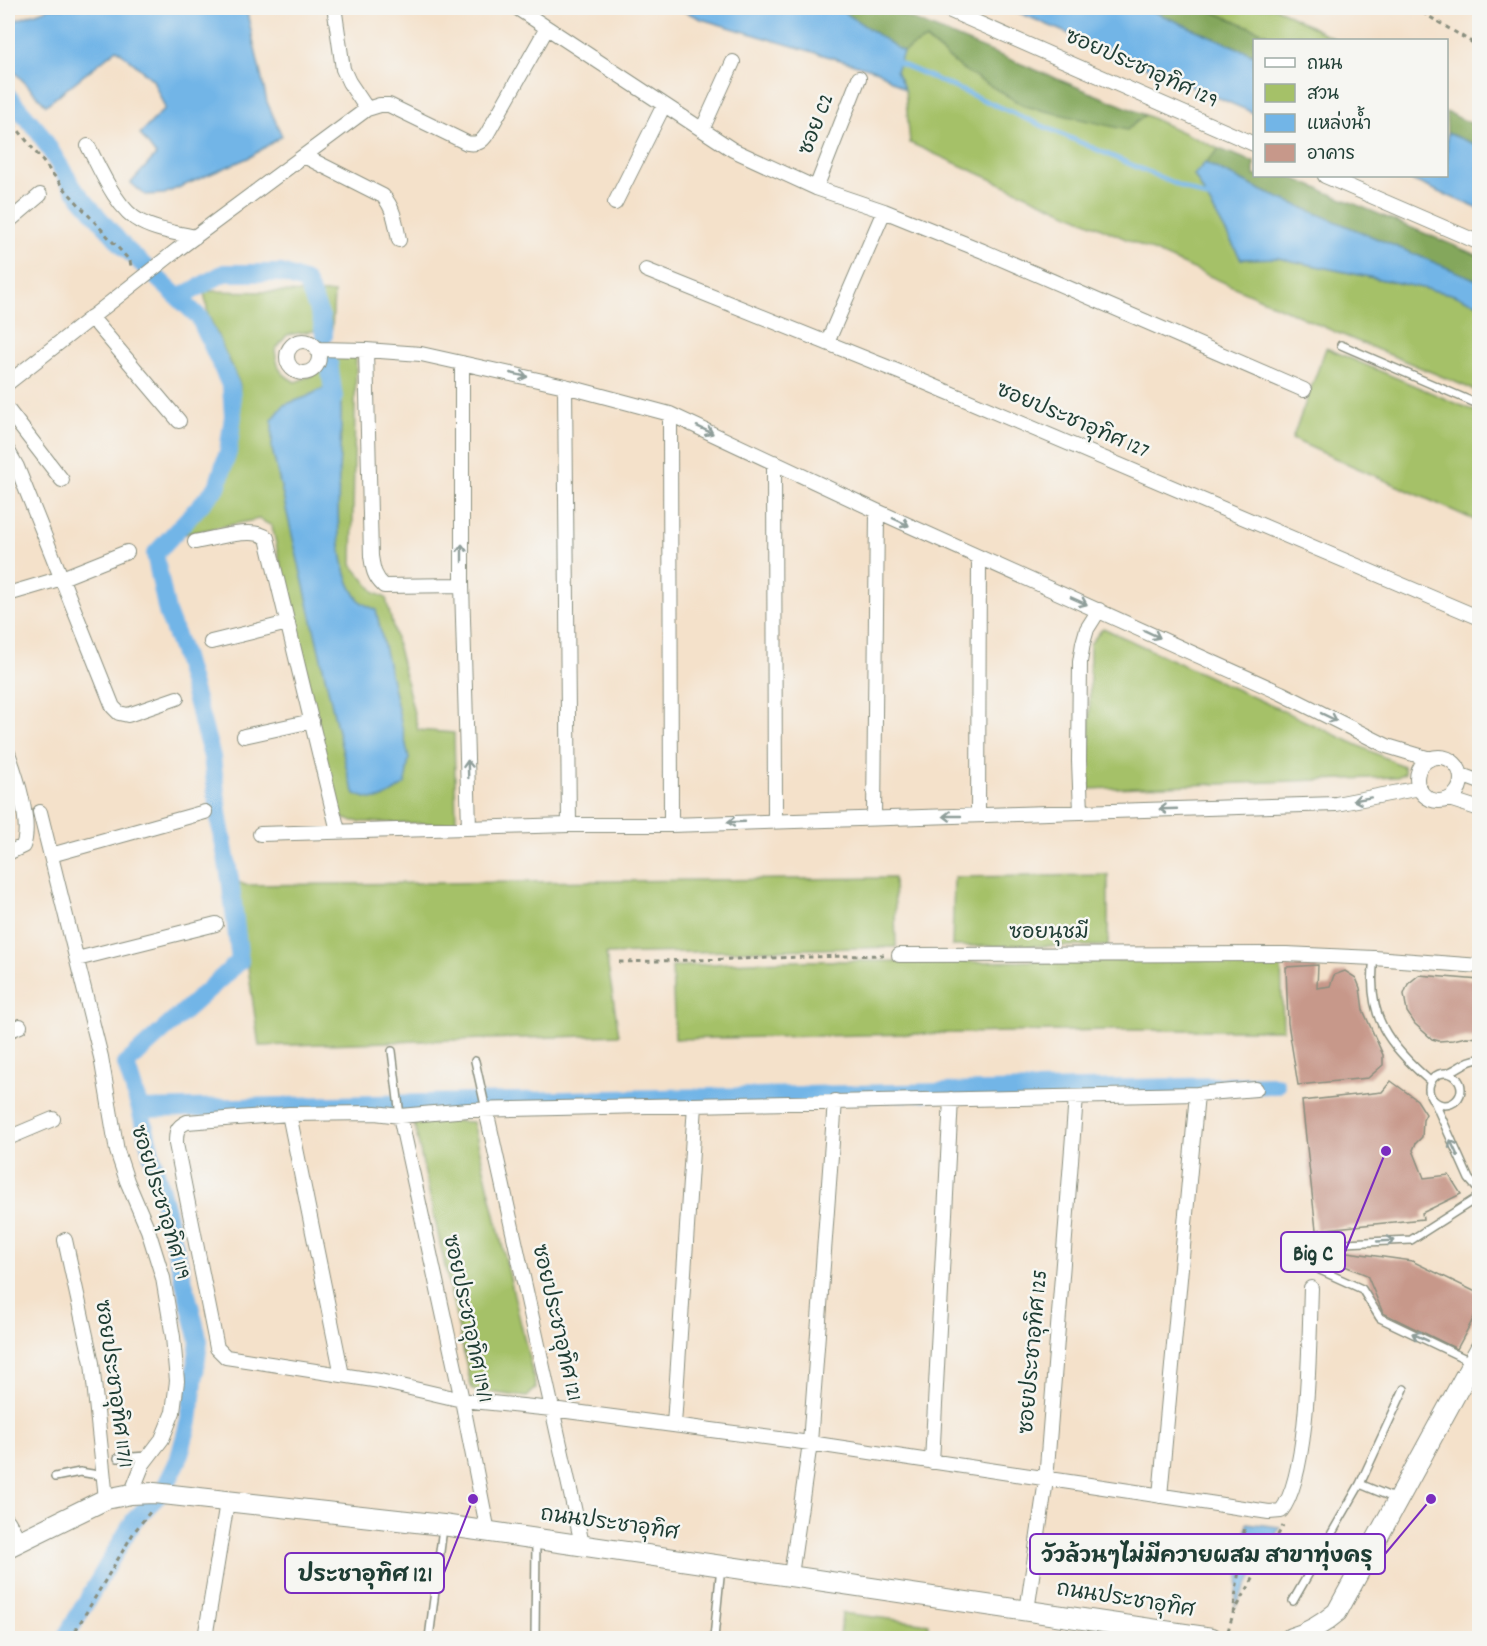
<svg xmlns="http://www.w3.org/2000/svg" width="1487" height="1646" font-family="Dekko,'Playpen Sans Thai',sans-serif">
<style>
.green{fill:#a5c168;stroke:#627f4e;stroke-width:1.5}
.forest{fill:#84a75c;stroke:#527248;stroke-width:1.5}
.water{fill:#72b5e7;stroke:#48798e;stroke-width:1.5}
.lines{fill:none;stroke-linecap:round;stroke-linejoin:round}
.stream{stroke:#72b5e7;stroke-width:5}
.canal{stroke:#72b5e7;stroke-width:18}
.building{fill:#c7988a}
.lane-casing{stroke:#8a8f7f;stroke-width:10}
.street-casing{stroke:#8a8f7f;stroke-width:16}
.secondary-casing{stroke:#8a8f7f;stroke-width:22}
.path{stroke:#8a8f7f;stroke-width:3;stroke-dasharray:4.5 4.5;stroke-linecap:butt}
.lane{stroke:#fff;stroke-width:7}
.street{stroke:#fff;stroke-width:14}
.secondary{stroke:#fff;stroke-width:20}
.oneway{stroke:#8f9e9a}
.labels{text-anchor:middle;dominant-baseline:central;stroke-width:5;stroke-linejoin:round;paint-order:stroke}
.street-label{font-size:21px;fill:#1f3d34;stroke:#f6f6f2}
.leader{fill:none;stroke:#7b2cbf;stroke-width:2}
.callout-dot{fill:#7b2cbf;stroke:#f6f6f2;stroke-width:2}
.callout{fill:#f6f6f2;stroke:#7b2cbf;stroke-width:2}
.callout-label{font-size:22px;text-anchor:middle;font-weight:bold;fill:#1f3d34}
</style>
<rect width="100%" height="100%" fill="#f6f6f2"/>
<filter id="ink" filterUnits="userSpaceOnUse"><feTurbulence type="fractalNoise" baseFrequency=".0167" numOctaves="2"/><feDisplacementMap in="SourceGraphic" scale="12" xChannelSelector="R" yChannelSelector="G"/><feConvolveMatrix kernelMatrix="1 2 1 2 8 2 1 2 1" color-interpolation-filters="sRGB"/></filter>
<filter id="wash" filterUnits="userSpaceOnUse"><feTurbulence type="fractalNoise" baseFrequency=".008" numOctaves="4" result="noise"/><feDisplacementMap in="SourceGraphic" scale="24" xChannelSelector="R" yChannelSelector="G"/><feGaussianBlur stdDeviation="1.35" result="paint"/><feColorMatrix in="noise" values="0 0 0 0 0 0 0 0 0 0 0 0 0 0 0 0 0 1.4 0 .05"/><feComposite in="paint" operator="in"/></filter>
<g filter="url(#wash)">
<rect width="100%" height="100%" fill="#f4e1ca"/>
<path class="green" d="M1204 8H1277L1336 40H1281Z
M925 39 962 69 1080 118 1127 130 1145 115 1219 149 1194 175 1241 259 1278 258 1451 294 1479 304V392L1333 331 910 143 905 90 896 71 903 52Z
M204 291 334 293 332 328 287 335 275 350C278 369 278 372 295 382L311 376 325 365 326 354 356 358 352 565 375 593 386 598 418 730 454 733 456 824 360 822 344 819 336 807 272 526 259 519 181 535 221 494 235 439 240 385 208 314Z
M1326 348 1479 413V522L1292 439Z
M1103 628 1403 766 1405 773 1397 777 1089 789 1090 644Z
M1108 875V946H952L954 877Z
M894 878 896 947 606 954 619 1035 259 1046 236 881 245 885Z
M1281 959 1283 1030H1109L675 1039 672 967C765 958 861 961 954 962 1063 962 1172 961 1281 959Z
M434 1120 473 1122 536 1388 527 1397 472 1390 414 1123Z
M842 1613 929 1624 927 1638H840Z"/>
<path class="forest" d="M838 8H885L1145 115 1127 130 1024 106 962 69 926 39 903 52Z
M1145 8H1204L1281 40H1254V55Z
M1446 112 1479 127V146L1447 133Z
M1219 149 1254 162V176H1288L1479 256V281L1267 193 1205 163Z"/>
<path class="water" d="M50 8H246L267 102 282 136 250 157 164 194 145 195 131 183 156 155 140 134 165 108 153 80 117 49 46 105 8 65V23Z
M677 8H838L903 52 896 71 905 90 878 71 701 19Z
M1008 8H1145L1254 55V113Z
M1447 133 1479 146V209L1402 176H1446Z
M1205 163 1267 193 1479 281V304L1451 294 1278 258 1241 259 1194 175Z
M333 363C338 377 341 392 341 408 343 459 325 560 360 601 364 605 371 607 376 610L409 758 405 784C384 798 380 805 355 794L349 779 272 449V420L284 405 306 397 333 383Z
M1247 1523 1280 1527 1235 1607Z"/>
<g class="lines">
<path class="stream" d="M894 61 1210 199"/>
<path class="canal" d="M8 96 39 132 74 189 124 247 199 317 231 387 233 416 228 452 217 487 155 554 167 612 183 654 212 757 219 819 230 879 240 961 126 1064 140 1109 199 1341 189 1421 178 1461 163 1491 134 1520 65 1638
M179 298 224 273H281L306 282 321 317 324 335
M329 363 334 398
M140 1109 1276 1085"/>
</g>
<g id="blocks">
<path class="building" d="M1318 965 1317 988 1330 986 1334 975 1345 971 1356 978 1360 988 1363 1010 1383 1055V1065L1368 1078 1298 1085 1288 1023 1286 967Z
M1419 975 1480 980V1038L1466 1037 1453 1040 1439 1041 1432 1039 1415 1024 1407 1012 1404 994 1408 984Z
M1391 1081 1417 1100 1426 1114 1423 1120 1422 1137 1416 1143 1413 1150 1424 1178 1449 1175 1461 1194 1422 1213 1423 1219 1316 1230 1302 1101 1382 1092Z
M1340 1251 1412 1261 1480 1294V1306L1457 1349 1383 1313 1367 1275 1335 1262Z"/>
</g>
</g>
<g filter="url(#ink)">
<use href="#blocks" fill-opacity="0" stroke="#8a8f7f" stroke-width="1.5"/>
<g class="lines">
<g class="lane-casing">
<path id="lane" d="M1341 345 1480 405
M1374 958C1366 1016 1388 1045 1431 1082
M392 1051 400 1116
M475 1061 486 1110
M1429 1089a16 16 0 1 1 32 0a16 16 0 1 1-32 0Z
M1447 1073C1459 1069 1467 1059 1480 1059
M1434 1101 1469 1179 1480 1192
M1470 1361 1380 1318 1362 1289 1320 1270 1319 1267 1320 1246 1322 1244 1411 1240 1480 1196
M118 1458 147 1456
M55 1477 80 1472 104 1476
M1360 1484 1396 1499
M1293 1601 1360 1484 1404 1389
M429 1638 443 1528
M535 1638 536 1541
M714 1638 721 1566"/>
</g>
<g class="street-casing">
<path id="street" d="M517 8 733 150 816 188 884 211 827 343
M944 8 1254 144
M335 13 343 69 349 82 367 109
M702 130 733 62
M88 146C100 169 117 210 141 222 158 231 177 233 195 237
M304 156 383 196C394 208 396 224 399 240
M1325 176 1480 243
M816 188 859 78
M615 203 664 105
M884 211 983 251 1304 390
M8 222 40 195
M646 270 924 382 1480 618
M91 317 179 421
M287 357a16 16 0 1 1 32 0a16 16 0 1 1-32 0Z
M317 349 366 350 421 354 565 386 670 414 877 511 1281 693 1387 746 1430 759
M366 350 371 556C373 569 374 577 384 586L462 585
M462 363V585L469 827
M8 383 177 250 367 109 380 105H389L467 143C477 145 482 142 487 134L547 28
M565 386 569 825
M8 410 62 480
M670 414 671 825
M8 451 17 467 113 707 119 713 128 715 177 698
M774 462 775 821
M195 542C213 539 254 526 267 538L338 831
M8 594 62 578 127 552
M211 642 288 623
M244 736 312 721
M8 753C16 775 32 824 23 846L8 853
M1417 779a22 22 0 1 1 44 0a22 22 0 1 1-44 0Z
M1461 775 1480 782
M1449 799 1480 809
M40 812 101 1057 117 1151 127 1181 148 1230 163 1278 173 1337 177 1381 173 1412 162 1439 143 1464 131 1494
M1081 812 1079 761 1080 662 1083 643 1087 629 1099 610
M978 815 979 557
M874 817 877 511
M260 834 569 825H671L1336 804 1420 788
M51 855 205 812
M899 955 1286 954 1374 958 1480 966
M77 959 216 924
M8 1031 20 1026
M1256 1089 1197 1094 468 1110 400 1116 375 1113 289 1114 187 1122C176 1127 176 1132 176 1144L217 1348 226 1357 380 1381 462 1400 552 1409 810 1443 1269 1512 1281 1511C1310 1475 1309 1338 1311 1288
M486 1110 582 1544
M289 1114 342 1375
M400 1116 462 1400 488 1532
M8 1138 53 1119
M65 1240 92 1363 106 1499
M674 1425 695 1105
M932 1462 951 1099
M1160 1496 1197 1094
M8 1521 19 1540
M791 1575 810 1443 835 1101
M1027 1611 1046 1480 1076 1097
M205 1638 227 1502"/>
</g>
<g class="secondary-casing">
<path id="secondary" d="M8 1547 106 1499 131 1494 154 1493 443 1525 1212 1638
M1291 1638C1308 1633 1323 1624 1337 1612L1480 1349"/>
</g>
<path class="path" d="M1415 8 1473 43
M8 117 63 187 130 261 131 266
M619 962 884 955
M1233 1614 1245 1525
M1228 1631 1233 1614 1283 1526
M71 1638 134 1532 150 1512"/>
<use href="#lane" class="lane"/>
<use href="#street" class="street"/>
<use href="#secondary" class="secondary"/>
</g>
<defs><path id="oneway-shaft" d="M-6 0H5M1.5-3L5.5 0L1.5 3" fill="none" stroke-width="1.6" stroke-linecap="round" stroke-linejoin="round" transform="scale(1.5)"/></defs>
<g class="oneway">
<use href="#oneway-shaft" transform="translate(519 375) rotate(13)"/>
<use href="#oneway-shaft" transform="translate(705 430) rotate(25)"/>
<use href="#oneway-shaft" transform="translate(901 522) rotate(25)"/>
<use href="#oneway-shaft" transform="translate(462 553) rotate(-90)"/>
<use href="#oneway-shaft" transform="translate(1079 601) rotate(24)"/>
<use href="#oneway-shaft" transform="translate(1152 634) rotate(25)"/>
<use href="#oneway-shaft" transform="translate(1329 717) rotate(26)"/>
<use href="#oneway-shaft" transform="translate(468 769) rotate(-92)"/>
<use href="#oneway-shaft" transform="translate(1362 799) rotate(170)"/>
<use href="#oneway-shaft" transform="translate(1168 809) rotate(178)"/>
<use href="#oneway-shaft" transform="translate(952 816) rotate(180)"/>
<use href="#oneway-shaft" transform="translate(736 822) rotate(178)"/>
<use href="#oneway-shaft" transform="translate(1454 1148) rotate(-115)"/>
<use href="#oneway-shaft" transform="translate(1386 1241) rotate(-3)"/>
<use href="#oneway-shaft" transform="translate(1420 1337) rotate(-155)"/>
</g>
</g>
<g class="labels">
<g class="street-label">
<text transform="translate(1141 70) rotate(24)">ซอยประชาอุทิศ 129</text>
<text transform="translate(818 125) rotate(-69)">ซอย C2</text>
<text transform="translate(1072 422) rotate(23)">ซอยประชาอุทิศ 127</text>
<text x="1049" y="934">ซอยนุชมี</text>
<text transform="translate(159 1203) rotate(73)">ซอยประชาอุทิศ 119</text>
<text transform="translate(466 1319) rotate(78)">ซอยประชาอุทิศ 119/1</text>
<text transform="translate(555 1323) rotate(77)">ซอยประชาอุทิศ 121</text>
<text transform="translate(1035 1352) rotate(-85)">ซอยประชาอุทิศ 125</text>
<text transform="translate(112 1384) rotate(82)">ซอยประชาอุทิศ 117/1</text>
<text transform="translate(609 1525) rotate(8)">ถนนประชาอุทิศ</text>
<text transform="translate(1125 1601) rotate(9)">ถนนประชาอุทิศ</text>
</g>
</g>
<path class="leader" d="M1386 1151L1345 1252M1431 1499L1385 1554M473 1499L444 1573"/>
<g class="callout-dot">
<circle cx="1386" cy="1151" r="6"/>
<circle cx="1431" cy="1499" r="6"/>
<circle cx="473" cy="1499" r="6"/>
</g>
<g class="callout">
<rect x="1281" y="1232" width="64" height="40" rx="6"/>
<rect x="1030" y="1534" width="355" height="40" rx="6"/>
<rect x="285" y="1553" width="159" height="40" rx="6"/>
</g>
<g class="callout-label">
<text x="1313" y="1260">Big C</text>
<text x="1207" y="1562">วัวล้วนๆไม่มีควายผสม สาขาทุ่งครุ</text>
<text x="365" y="1581">ประชาอุทิศ 121</text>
</g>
<rect width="1487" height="1646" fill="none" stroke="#f6f6f2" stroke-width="30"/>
<rect x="1253" y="39" width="195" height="138" fill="#f6f6f2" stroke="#a0aca6" stroke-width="1.5"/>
<rect x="1265" y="58" width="30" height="9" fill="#ffffff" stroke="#a0aca6" stroke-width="1.5"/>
<text x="1307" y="69" font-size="18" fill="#1f3d34">ถนน</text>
<rect x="1265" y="84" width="30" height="18" fill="#a5c168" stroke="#a0aca6" stroke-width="1.5"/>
<text x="1307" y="99" font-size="18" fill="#1f3d34">สวน</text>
<rect x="1265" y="114" width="30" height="18" fill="#72b5e7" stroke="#a0aca6" stroke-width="1.5"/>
<text x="1307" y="129" font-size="18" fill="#1f3d34">แหล่งน้ำ</text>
<rect x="1265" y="144" width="30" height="18" fill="#c7988a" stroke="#a0aca6" stroke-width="1.5"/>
<text x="1307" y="159" font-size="18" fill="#1f3d34">อาคาร</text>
</svg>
